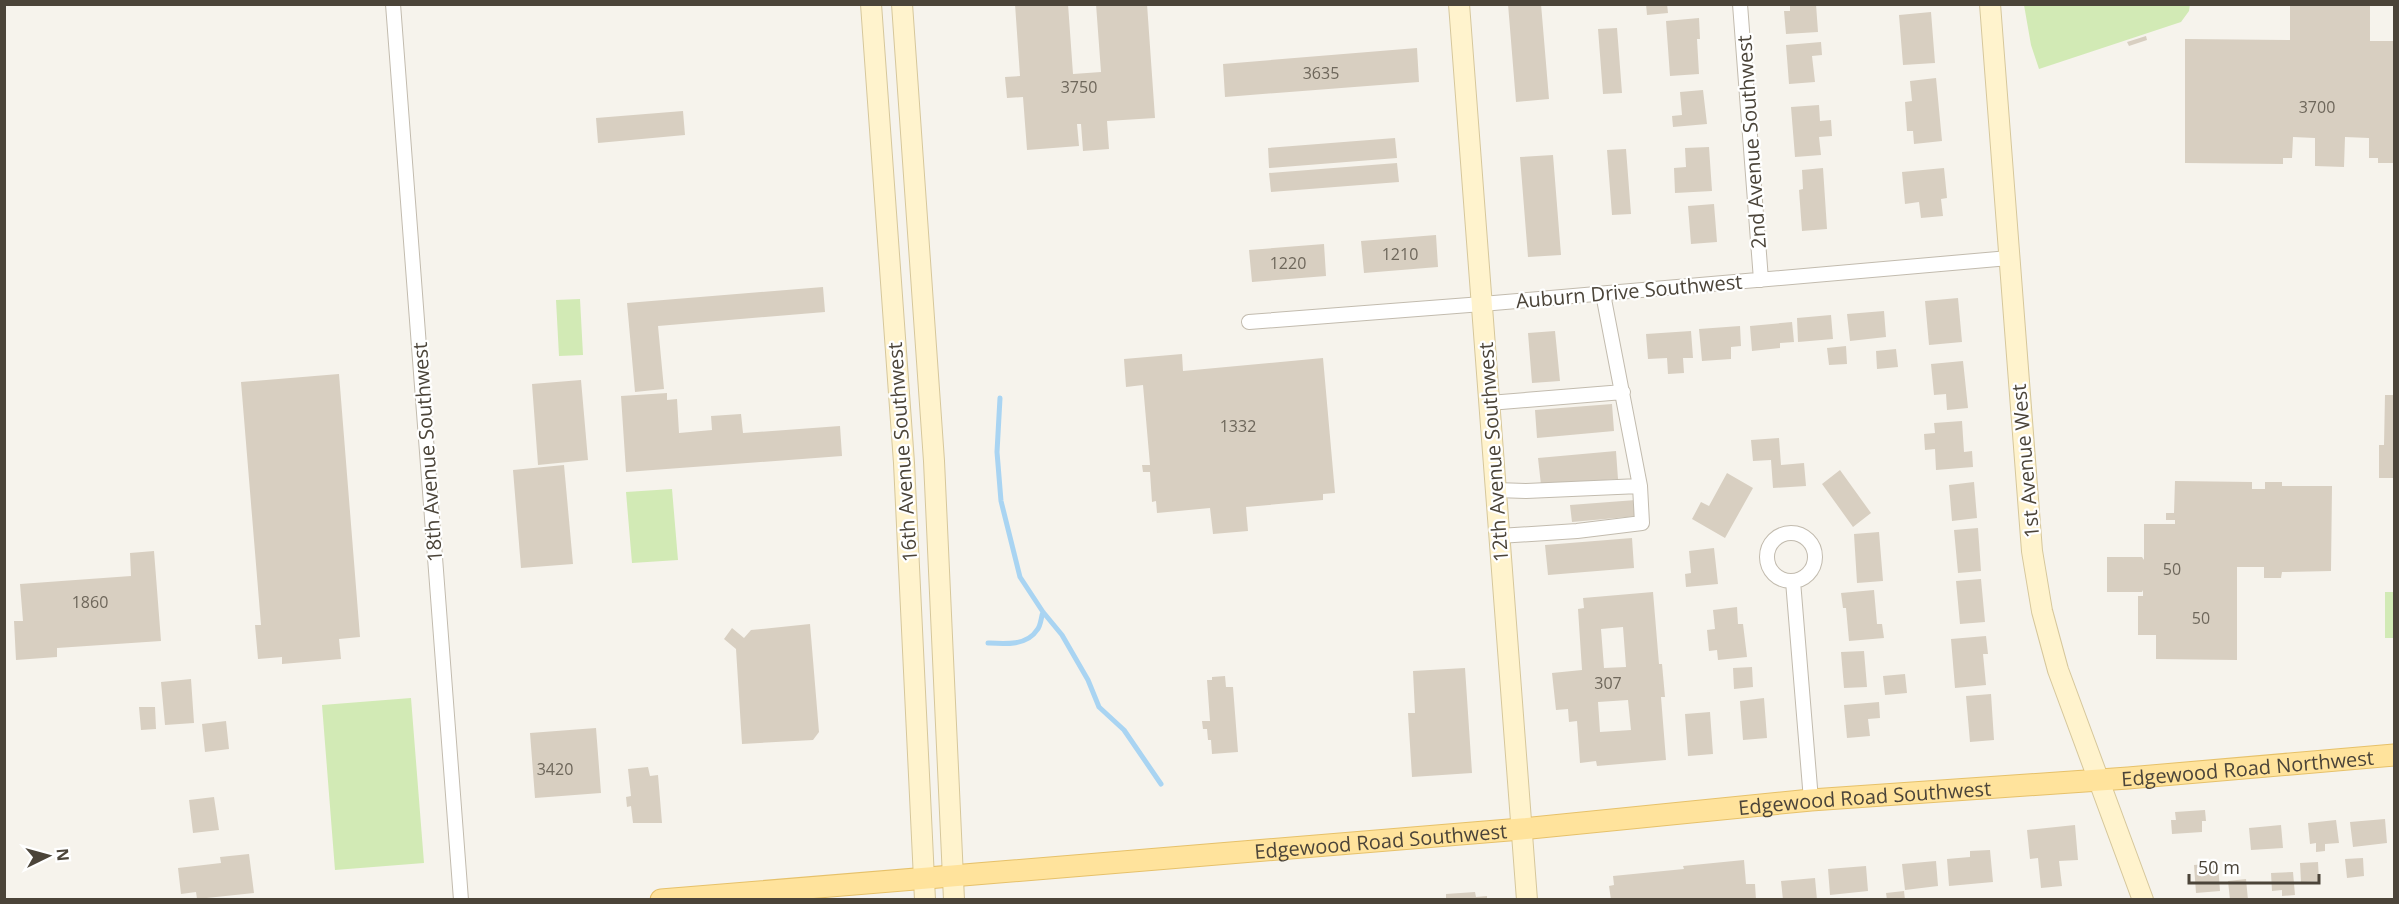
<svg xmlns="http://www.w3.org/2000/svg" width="2399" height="904" font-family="'Open Sans',sans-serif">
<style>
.green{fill:#d2eab5}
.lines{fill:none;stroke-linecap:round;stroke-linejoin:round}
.stream{stroke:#a9d4f2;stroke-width:5}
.building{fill:#d8cfc1;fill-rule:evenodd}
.street-casing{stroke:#c2bbae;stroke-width:16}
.secondary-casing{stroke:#d6c79b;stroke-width:22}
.primary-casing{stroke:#e6c16a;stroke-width:23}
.street{stroke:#fff;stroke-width:14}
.secondary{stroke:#fff3cd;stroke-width:20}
.primary{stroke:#ffe39c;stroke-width:21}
.labels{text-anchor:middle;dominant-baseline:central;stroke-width:4.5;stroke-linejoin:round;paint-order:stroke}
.number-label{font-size:16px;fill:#6e675b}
.street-label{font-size:20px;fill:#4b4439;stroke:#fff}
</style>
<rect width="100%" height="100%" fill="#f6f3ec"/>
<path class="green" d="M2190 4 2189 11 2181 22 2039 69 2031 45 2024 5Z
M580 299 583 355 559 356 556 300Z
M672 489 678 560 632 563 626 492Z
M2385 592H2394V638H2385Z
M411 698 424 863 335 870 322 705Z"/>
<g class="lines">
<path class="stream" d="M1000 398 997 452 1001 501 1020 577 1043 612 1062 635 1088 680 1099 707 1124 730 1161 784
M988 643C1004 644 1027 646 1037 630 1041 626 1041 617 1043 612"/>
</g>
<path class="building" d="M1015 4H1068L1073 74 1101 72 1096 4H1147L1155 118 1107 121 1109 149 1083 151 1081 124H1077L1079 146 1027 150 1023 97 1007 98 1005 77 1020 76Z
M1508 4H1541L1549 99 1516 102Z
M1646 4H1667L1668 13 1647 15Z
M1790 4H1816L1818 32 1786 34 1784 11H1790Z
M2290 4H2370V41H2394V163H2378V158H2369V138L2345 137 2344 167 2315 166V138L2293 137 2292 158H2283V164L2185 163V39L2290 40Z
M1931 12 1935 63 1903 65 1899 15Z
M1699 18 1700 39H1697L1699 74 1670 76 1666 21Z
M1617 28 1622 93 1603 94 1598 29Z
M2146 36 2147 40 2129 46 2127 42Z
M1821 42 1822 55 1812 56 1815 82 1789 84 1786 45Z
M1417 48 1419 82 1225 97 1223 64Z
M1936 78 1942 141 1914 144 1913 131H1907L1905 102 1912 101 1910 81Z
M1703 90 1707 124 1673 127 1672 116 1682 115 1680 92Z
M1819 105 1820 121 1831 120 1832 136 1819 137 1821 155 1795 157 1791 107Z
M683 111 685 135 598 143 596 118Z
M1395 138 1397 158 1269 168 1268 148Z
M1709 147 1712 191 1675 193 1674 168 1686 167 1685 148Z
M1626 149 1631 214 1612 215 1607 150Z
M1553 155 1561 255 1528 257 1520 157Z
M1397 163 1399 182 1271 192 1269 173Z
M1823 168 1827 229 1802 231 1799 190 1803 189 1802 170Z
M1944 168 1947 198 1941 199 1943 216 1921 218 1919 202 1905 204 1902 172Z
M1714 204 1717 242 1691 244 1688 206Z
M1436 235 1438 267 1364 273 1361 241Z
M1324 244 1326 276 1252 282 1249 250Z
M823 287 825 312 658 326 664 389 635 392 627 303Z
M1958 298 1962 342 1929 345 1925 301Z
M1884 311 1886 337 1850 341 1847 314Z
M1831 315 1833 339 1798 342 1797 318Z
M1792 322 1794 342 1780 343V348L1752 351 1750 326Z
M1740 326 1741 346 1731 347V359L1702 361 1699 329Z
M1555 331 1560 381 1532 383 1528 333Z
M1691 331 1693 358H1683L1684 373 1668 374 1667 358 1648 359 1646 334Z
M1846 346 1847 364 1829 365 1827 348Z
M1896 349 1898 367 1877 369 1876 351Z
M1182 354 1183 371 1323 358 1335 493 1323 494V500L1246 507 1248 531 1213 534 1210 508 1157 513 1156 501 1152 502 1150 472H1143L1142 465H1150L1143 385 1126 387 1124 359Z
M1963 361 1968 408 1947 410 1946 394 1934 395 1931 364Z
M339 374 360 637 339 639 341 659 282 664V657L258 659 255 625H261L241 382Z
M581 380 588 460 538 465 532 384Z
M667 393V400L677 399 679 433 712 430 711 416 741 414 743 433 840 426 842 456 626 472 621 396Z
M2385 395H2394V478H2379V445H2384Z
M1612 404 1614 431 1537 438 1535 410Z
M1962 421 1964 452 1972 451 1973 467 1936 470 1935 449 1925 450 1924 434 1935 433 1934 423Z
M1779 438 1781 465 1804 463 1806 486 1773 488 1771 460 1753 461 1751 440Z
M1616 451 1618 479 1541 485 1538 458Z
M564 465 573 564 521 568 513 470Z
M1840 470 1871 513 1853 527 1822 484Z
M1727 473 1753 488 1725 538 1692 519 1701 502 1709 506Z
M2175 481 2252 482V489H2265V482H2282V486H2332L2331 571 2282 572 2281 578H2264V567H2237V660L2156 659V635H2138V596H2143V590L2142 592H2107V557H2142L2144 560V524H2175V520H2166V513H2174Z
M1974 482 1977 518 1952 521 1949 485Z
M1636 500 1638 516 1572 522 1570 505Z
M1978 528 1981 571 1958 573 1954 530Z
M1879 532 1883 581 1857 583 1854 534Z
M1632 538 1634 568 1548 575 1545 545Z
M1714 548 1718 584 1686 587 1685 574 1691 573 1689 551Z
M154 551 161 641 57 648V657L16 660 14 621H23L20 584 131 576 130 553Z
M1981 579 1985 622 1960 624 1956 581Z
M1874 590 1877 624H1882L1884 638 1849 641 1846 608H1843L1841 593Z
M1653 592 1659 664H1662L1665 697H1661L1666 760 1597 766 1596 761 1580 763 1577 721 1569 722 1568 709 1556 710 1552 673 1582 670 1578 609 1584 608 1583 598ZM1623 627 1626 667 1604 668 1601 629ZM1628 700 1631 730 1600 732 1598 702Z
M1737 607 1738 624H1743L1747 657 1718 660 1717 650 1709 651 1707 630 1715 629 1713 610Z
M810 624 819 732 813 740 742 744 736 649 724 639 732 628 744 638 751 630Z
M1986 636 1988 654H1983L1986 685 1955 688 1951 639Z
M1864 651 1867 687 1844 688 1841 652Z
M1752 667 1753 687 1734 689 1733 668Z
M1465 668 1472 773 1412 777 1408 713H1415L1413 671Z
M1905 674 1907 693 1885 695 1883 676Z
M1225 676 1226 687H1233L1238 752 1212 754 1211 740H1208L1207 729H1203L1202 721H1210L1207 680H1212V677Z
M191 679 194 723 165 725 161 682Z
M1991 694 1994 740 1970 742 1966 696Z
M1764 698 1767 738 1743 740 1740 701Z
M1879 702 1880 718 1868 719 1870 736 1847 738 1844 705Z
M139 707H155L156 729 141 730Z
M1710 712 1713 754 1688 756 1685 714Z
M226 721 229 749 205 752 202 724Z
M596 728 601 793 535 798 530 733Z
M648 767 650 776 658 775 662 823H633L631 806 627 807 626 797 631 796 628 769Z
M214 797 219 830 193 833 189 800Z
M2205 810 2206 821H2202V832L2172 834 2171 820H2176L2175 812Z
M2385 819 2387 843 2353 847 2350 822Z
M2336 820 2339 843 2325 844V851L2316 852V843L2310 844 2308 823Z
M2075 825 2078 860 2059 861 2062 886 2041 888 2038 858 2030 859 2027 830Z
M2281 825 2283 848 2251 850 2249 828Z
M1990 850 1993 882 1949 886 1947 859 1970 857V851Z
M249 854 254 893 197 899 196 892 181 894 178 868 221 863 220 857Z
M2363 858 2364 876 2347 878 2345 859Z
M1744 860 1746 884H1755L1756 900H1611L1609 886 1614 885 1613 876 1684 869 1683 866Z
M1936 861 1938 886 1905 890 1902 864Z
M2318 862 2319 881 2301 882 2300 863Z
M2218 863 2220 891 2196 893 2194 865Z
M1866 866 1868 891 1830 895 1828 869Z
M2293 872 2295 895 2282 896V890L2272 891 2271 873Z
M1815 878 1817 900H1783L1781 881Z
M2246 879 2248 900H2230L2228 881Z
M1904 891 1905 900H1887L1886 893Z
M1475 892 1476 897 1487 896V900H1446V894Z"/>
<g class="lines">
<g class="street-casing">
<path id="street" d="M393 4 461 900
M1740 4 1761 280
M1249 322 1482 304 2009 258
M1489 403 1623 392
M1496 490 1526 491 1640 486 1603 294
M1767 557a24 24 0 1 1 48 0a24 24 0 1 1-48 0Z
M1499 536 1577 531 1642 523 1640 486
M1793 581 1811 800"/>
</g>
<g class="secondary-casing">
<path id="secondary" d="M871 4 904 463 925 900
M902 4 934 461 954 900
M1459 4 1527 900
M1990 4 2032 551 2042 611 2058 670 2143 900"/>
</g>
<g class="primary-casing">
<g id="primary">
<path id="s1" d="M661 900 1521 829 1811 800 2128 778 2394 755"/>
</g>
</g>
<use href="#street" class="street"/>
<use href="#secondary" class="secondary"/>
<use href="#primary" class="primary"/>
</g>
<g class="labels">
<g class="number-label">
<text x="1321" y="73">3635</text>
<text x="1079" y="87">3750</text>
<text x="2317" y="107">3700</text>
<text x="1400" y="254">1210</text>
<text x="1288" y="263">1220</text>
<text x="1238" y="426">1332</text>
<text x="2172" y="569">50</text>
<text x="90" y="602">1860</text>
<text x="2201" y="618">50</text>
<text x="1608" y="683">307</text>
<text x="555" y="769">3420</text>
</g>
<g class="street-label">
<text transform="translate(1751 142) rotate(-94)">2nd Avenue Southwest</text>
<text transform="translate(1629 291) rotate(-5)">Auburn Drive Southwest</text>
<text transform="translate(427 452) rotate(-94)">18th Avenue Southwest</text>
<text transform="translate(902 452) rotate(-94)">16th Avenue Southwest</text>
<text transform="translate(1493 452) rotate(-94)">12th Avenue Southwest</text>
<text transform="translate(2025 461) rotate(-95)">1st Avenue West</text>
<text stroke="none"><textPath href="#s1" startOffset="1592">Edgewood Road Northwest</textPath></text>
<text stroke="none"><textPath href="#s1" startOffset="1208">Edgewood Road Southwest</textPath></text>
<text stroke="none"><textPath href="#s1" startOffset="722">Edgewood Road Southwest</textPath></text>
</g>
</g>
<rect width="2399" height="904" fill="none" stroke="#4b4439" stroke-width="12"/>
<g transform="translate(48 856) rotate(85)" stroke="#ffffff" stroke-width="4.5" paint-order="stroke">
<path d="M0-4.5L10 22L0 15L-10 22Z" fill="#4b4439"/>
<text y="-9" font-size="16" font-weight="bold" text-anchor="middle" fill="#4b4439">N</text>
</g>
<path d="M2189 874v9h130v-9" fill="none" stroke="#4b4439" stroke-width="3"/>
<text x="2198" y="874" font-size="18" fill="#4b4439" stroke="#ffffff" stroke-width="4.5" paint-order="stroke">50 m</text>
</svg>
